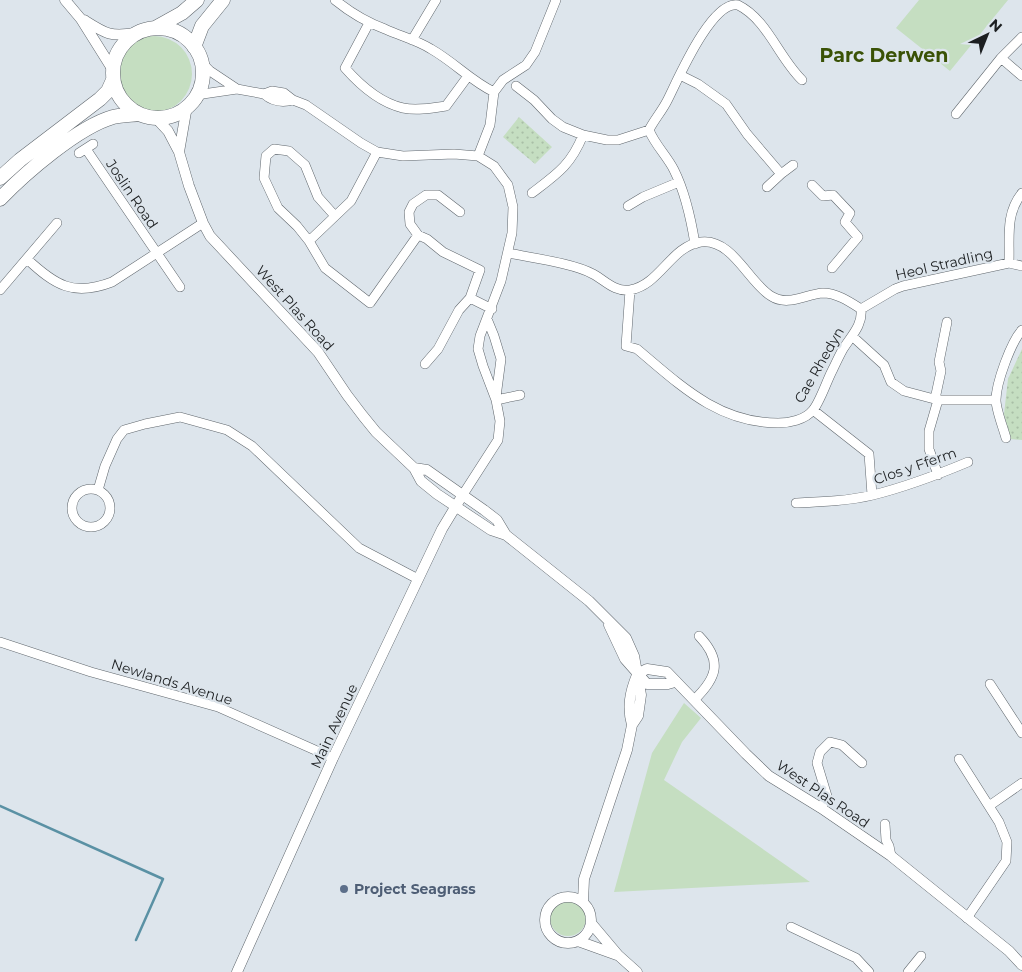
<svg xmlns="http://www.w3.org/2000/svg" width="1022" height="972" font-family="Montserrat,sans-serif">
<style>
.green{fill:#c5dec1}
.park{fill:url(#park-dots)}
.lines{fill:none;stroke-linecap:round;stroke-linejoin:round}
.stream{stroke:#5a91a4;stroke-width:2.5}
.minor-casing{stroke:#60676d;stroke-width:10}
.tertiary-casing{stroke:#60676d;stroke-width:11}
.primary-casing{stroke:#60676d;stroke-width:15}
.minor{stroke:#fff;stroke-width:9}
.tertiary{stroke:#fff;stroke-width:10}
.primary{stroke:#fff;stroke-width:14}
.service-dot{fill:#5c6f8a;stroke:#dde5ec;stroke-width:2}
.labels{text-anchor:middle;dominant-baseline:central;stroke-width:4.5;stroke-linejoin:round;paint-order:stroke}
.street-label{font-size:14px;fill:#1c1f21;stroke:#dde5ec}
.service-label{font-size:14px;font-weight:bold;fill:#4e5e75;stroke:#dde5ec;text-anchor:start}
.district-label{font-size:19px;font-weight:bold;fill:#3a5206;stroke:#dde5ec}
</style>
<defs>
<pattern id="park-dots" width="8" height="8" patternUnits="userSpaceOnUse" patternTransform="scale(1.25)"><rect width="8" height="8" fill="#c5dec1"/><path d="M2 2h.1M6 6h.1" fill="none" stroke="#a9bea6" stroke-width="1.8" stroke-linecap="round"/></pattern>
</defs>
<rect width="100%" height="100%" fill="#dde5ec"/>
<path class="green" d="M919 0H1008L950 71 896 28Z
M116 74a38 38 0 1 1 76 0a38 38 0 1 1-76 0Z
M684 703 701 718 682 742 664 780 810 882 614 892 652 753Z
M550 918a18 18 0 1 1 36 0a18 18 0 1 1-36 0Z"/>
<path class="park" d="M519 117 552 147 535 164 503 137Z
M1022 349V440L1010 439 1004 414 1008 379Z"/>
<g class="lines">
<path class="stream" d="M0 806 163 879 136 940"/>
<g class="minor-casing">
<path id="minor" d="M335 0C351 13 366 22 385 29 400 36 417 40 431 49 454 62 471 81 494 92
M369 23 345 68C360 85 381 103 403 108 417 111 433 108 446 106L468 76
M412 40 436 0
M1001 58 1022 76
M201 62 210 71 237 89
M680 75 698 84 726 104 747 134 781 174 767 187
M516 86 534 100 552 119 563 127 583 135 607 140H618L649 130
M264 94C272 101 282 103 293 100
M196 95 237 89 264 94 272 91 284 93 293 100 306 105 361 143 377 152 403 156 454 154 478 156 494 166 508 185 513 207 512 233 501 281 480 336 478 349 483 366 496 400 500 421 498 440 462 496
M956 114 1001 58 1022 37
M86 149 180 287
M377 152 351 201 309 241 325 268 370 303 418 235
M79 153 93 144
M478 156 490 125 494 92 503 80 526 65 535 52 556 0
M781 174 793 165
M812 185 823 196 833 195 850 213 845 222 858 237 832 268
M532 193C557 174 571 165 583 135
M628 206 643 197 679 182
M309 241 297 226 278 208 264 178 266 156 274 149 289 151 305 165 318 197 335 216
M695 244C691 219 685 192 674 170 667 156 655 145 649 130 654 120 662 111 667 101 676 84 711 0 738 5 767 19 779 58 802 80
M508 253C531 258 573 263 593 274 606 281 614 292 630 290 660 285 671 246 701 242 732 238 749 283 771 296 788 307 806 294 823 293 837 293 850 302 861 309L895 289 903 286 1009 263 1022 266
M27 259C55 285 73 297 112 282L203 223
M1009 263C1010 238 1005 214 1022 193
M0 290 57 223
M630 290 626 346 637 349C680 385 718 423 778 423 789 423 805 420 813 410 820 402 827 380 833 369 836 363 839 356 843 349 851 336 863 325 861 309
M470 298 492 309
M487 319 494 336 501 359 496 397
M852 336 884 365 891 382 904 391 938 400H996
M425 364 438 349 459 310 470 298 480 270 443 252 427 239 418 235 410 224 409 212 413 204 426 195H438L460 212
M935 399 941 371 939 362 947 322
M496 400 520 395
M813 410 869 454 872 495
M1006 438C1003 427 996 410 996 400 996 383 1011 342 1022 330
M938 475 929 449V431L938 400
M72 508a19 19 0 1 1 38 0a19 19 0 1 1-38 0Z
M98 490 105 466 117 439 124 430 145 424 180 417 227 430 252 446 359 548 418 579
M796 503C821 502 848 501 873 495 905 487 937 475 968 462
M0 642 91 672 218 707 333 758
M990 684 1022 733
M694 700C717 678 723 661 699 636
M959 759 999 822 1007 842 1006 861 967 918
M989 806 1022 783
M821 808 827 796 817 763 820 752 830 742 842 745 862 763
M885 824 886 840 889 846 891 856
M791 927 856 958 869 972
M908 972 921 956"/>
</g>
<g class="tertiary-casing">
<path id="tertiary" d="M65 0 81 19 113 70
M84 20C106 34 110 37 136 33
M155 117 168 131 179 152 189 186 203 223 210 236 318 352 347 395 363 416 376 432 414 468 421 481 437 494 491 530 506 535 589 601 626 638 634 656 641 695 638 716 632 725 627 750 584 879 583 902
M179 152 187 106
M414 468 427 470 484 510 497 520 506 535
M609 625 625 659 647 684H668L675 682
M637 674 647 669 667 672 746 754 769 776 821 808 891 856 1009 951 1022 965
M632 725C627 707 630 692 637 675
M545 920a23 23 0 1 1 46 0a23 23 0 1 1-46 0Z
M591 923 618 955 637 972
M578 941 617 955
M237 972 333 758 442 529 462 496"/>
</g>
<g class="primary-casing">
<path id="primary" d="M155 28 182 13 197 0
M113 73a45 45 0 1 1 90 0a45 45 0 1 1-90 0Z
M194 47 202 26 223 0
M0 178 20 160 100 99 108 91 113 80
M0 199C25 173 78 127 113 117 121 115 131 115 140 114"/>
</g>
<use href="#minor" class="minor"/>
<use href="#tertiary" class="tertiary"/>
<use href="#primary" class="primary"/>
</g>
<circle class="service-dot" cx="344" cy="889" r="5"/>
<g class="labels">
<g class="street-label">
<text transform="translate(132 194) rotate(56)">Joslin Road</text>
<text transform="translate(944 264) rotate(-13)">Heol Stradling</text>
<text transform="translate(295 308) rotate(48)">West Plas Road</text>
<text transform="translate(819 365) rotate(-60)">Cae Rhedyn</text>
<text transform="translate(915 466) rotate(-19)">Clos y Fferm</text>
<text transform="translate(172 682) rotate(17)">Newlands Avenue</text>
<text transform="translate(334 726) rotate(-65)">Main Avenue</text>
<text transform="translate(823 794) rotate(34)">West Plas Road</text>
</g>
<g class="service-label">
<text x="354" y="889">Project Seagrass</text>
</g>
<g class="district-label">
<text x="884" y="55">Parc Derwen</text>
</g>
</g>
<g transform="translate(987 35) rotate(43)" stroke="#dde5ec" stroke-width="4" paint-order="stroke">
<path d="M0-4L9 19L0 12L-9 19Z" fill="#1c1f21"/>
<text y="-8" font-size="14" font-weight="bold" text-anchor="middle" fill="#1c1f21">N</text>
</g>
</svg>
